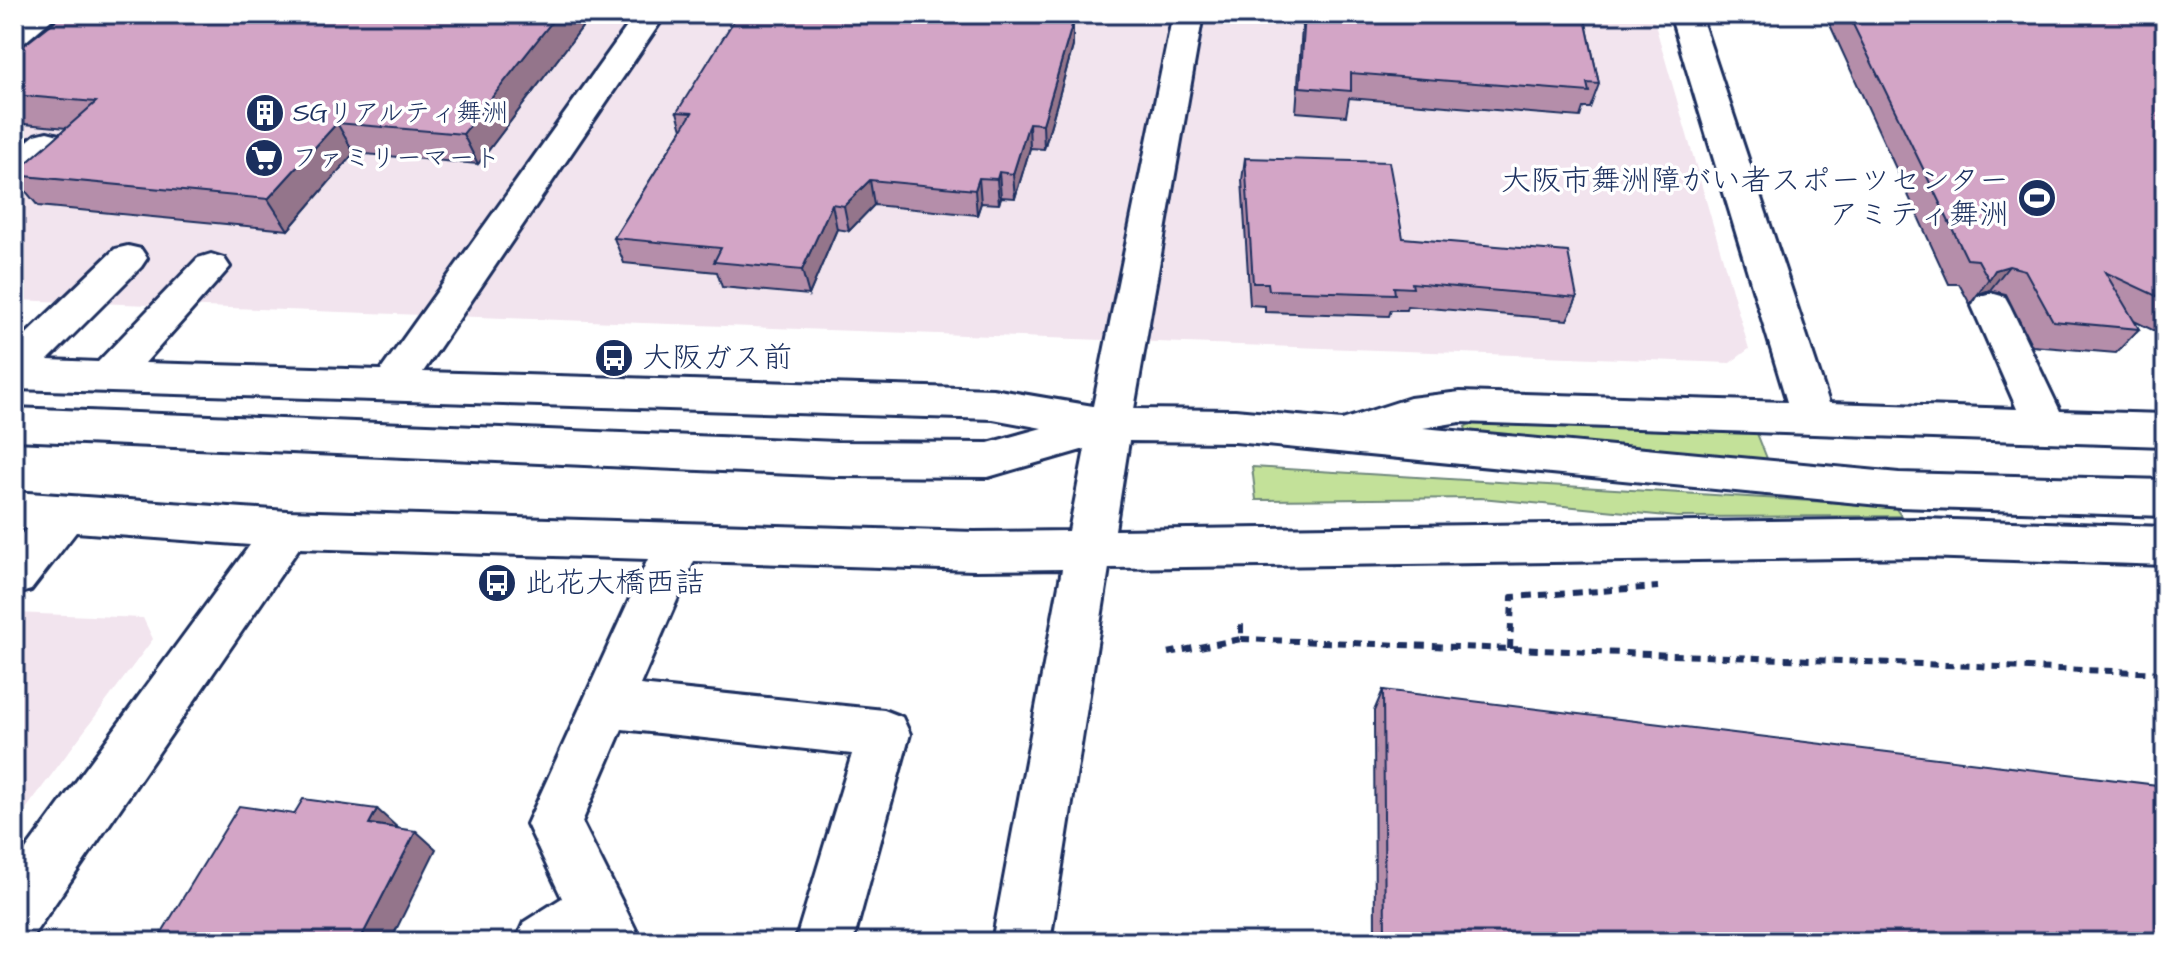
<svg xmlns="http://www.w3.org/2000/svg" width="2179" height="956" font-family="'Architects Daughter','Klee One',sans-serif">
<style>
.built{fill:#f2e4ee}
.green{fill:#c3e199;stroke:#6f887c;stroke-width:2}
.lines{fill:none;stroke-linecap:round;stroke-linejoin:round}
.minor-casing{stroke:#1b2f5e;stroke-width:6}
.path{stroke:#1b2f5e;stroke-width:6;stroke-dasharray:9 7;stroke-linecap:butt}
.minor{fill:#fff;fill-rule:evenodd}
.wall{fill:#b58eaa;stroke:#1b2f5e;stroke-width:2}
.shaded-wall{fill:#94748b;stroke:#1b2f5e;stroke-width:2}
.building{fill:#d3a5c6;stroke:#1b2f5e;stroke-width:2}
.labels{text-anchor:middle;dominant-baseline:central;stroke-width:7;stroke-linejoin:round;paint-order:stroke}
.far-poi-label{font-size:26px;fill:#1b2f5e;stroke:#fff;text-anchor:start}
.poi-label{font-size:30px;fill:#1b2f5e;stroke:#fff;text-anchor:start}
</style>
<rect width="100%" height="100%" fill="#fff"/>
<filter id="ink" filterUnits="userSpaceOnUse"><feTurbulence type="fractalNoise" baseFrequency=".0125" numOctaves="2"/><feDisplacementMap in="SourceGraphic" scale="16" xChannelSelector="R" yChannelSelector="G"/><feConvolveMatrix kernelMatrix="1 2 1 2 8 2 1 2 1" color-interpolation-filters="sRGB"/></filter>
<g filter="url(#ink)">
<path class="built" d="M81 14H1652L1749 349 1730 363 14 300V63Z
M14 613 143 618 153 639 14 825Z"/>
<path class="green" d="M1475 421 1754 426 1768 461 1469 437 1465 427Z
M1252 467 1894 506 1901 516 1677 517 1481 498 1256 500Z"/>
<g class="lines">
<g class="minor-casing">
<path id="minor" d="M23 14H58L25 42 14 44V21Z
M636 14H666L423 372 993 389 1093 406 1173 14H1203L1134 409 1235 410 1342 420 1410 398 1460 392 1787 402 1670 14H1700L1829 403 2017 409 1972 306 1977 297 1991 293 2005 297 2010 306 2060 411 2165 414V446L1460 422 1423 428 1899 473 2165 480V516L1899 507 1235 442 1129 441 1115 530 1923 519 2165 527V565L1923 557 1109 568 1050 942H992L1062 569 974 570 694 561 640 685 884 710 902 717 910 734 853 942H795L852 754 622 729 582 822 642 942H515L524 922 562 898 527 824 648 559 299 548 34 934 14 942V866L250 545 76 532 31 590 14 595V542L26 529 14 528V492L287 511 974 532 1069 531 1085 449 988 477 837 476 14 440V408L837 442 988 443 1042 428 993 419 14 389V346L115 249 128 246 141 249 147 258 141 267 48 360 98 362 198 258 211 254 224 258 230 267 145 363 381 370Z
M47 132 59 135 64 142 26 178 14 181V152L35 135Z"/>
</g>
<path class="path" d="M1241 639 2165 673
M1510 649 1512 597 1658 587
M1168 653 1241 639V618"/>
<use href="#minor" class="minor"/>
</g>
<path class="wall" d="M64 14H592L478 164 354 153 288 230 38 206 14 177V174L67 128 14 123V53Z
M1303 14H1584L1599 84 1590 108H1583L1580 117 1349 98 1346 116 1296 112Z
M1825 14H2165V336L2134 321 2139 329 2116 353 2032 346 2006 294 1990 290 1978 294 1970 304 1959 284H1949Z
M1066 21 1073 46 1044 149 1030 148 1015 198 1001 197 999 204 981 203 977 215 874 205 849 231 837 229 809 295 722 287 717 272 624 263 614 238 682 129 677 112Z
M1245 158 1403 238 1577 298 1567 320 1407 306 1406 310H1391L1389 316 1265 312V306L1250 305 1242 180Z
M1383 690 2165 942H1375L1374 711Z"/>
<path class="shaded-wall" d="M558 14H592L478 164 463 134Z
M1061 14H1068L1059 45V21Z
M1073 22V46L1044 149 1043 124Z
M337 123 354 153 288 230 268 199Z
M1029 123 1030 148 1015 198 1013 174Z
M999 172 1001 197 999 204 997 179Z
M979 178 981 203 977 215 975 190Z
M870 180 874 205 849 231 844 206Z
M832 204 837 229 809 295 802 270Z
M2009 266 1990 290 1978 294 1995 270Z
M377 809 398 828 369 824Z
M416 831 436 849 390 942H359Z"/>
<path class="building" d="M64 14H558L463 134 337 123 268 199 14 175V174L96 102 14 95V53Z
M738 14H1061L1059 21 1073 22 1043 124 1029 123 1013 174 999 172 997 179 979 178 975 190 870 180 844 206 832 204 802 270 714 262 721 248 614 238 692 113 677 112Z
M1305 14H1584L1599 84 1587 83 1589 92 1351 73V91L1300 87Z
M1848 14H2165V300L2105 272 2139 329 2053 321 2025 270 2009 266 1995 270 1989 280 1978 260 1967 259Z
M1245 158 1389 162 1403 238 1568 252 1577 298 1412 283 1413 288 1394 287 1395 294 1269 290 1268 283H1253Z
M1383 690 2165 786V942H1385Z
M303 799 377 809 369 824 416 831 359 942H156L239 806 294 814Z"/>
</g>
<defs>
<g id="building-disc" transform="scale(2)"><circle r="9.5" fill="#1b2f5e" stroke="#fff"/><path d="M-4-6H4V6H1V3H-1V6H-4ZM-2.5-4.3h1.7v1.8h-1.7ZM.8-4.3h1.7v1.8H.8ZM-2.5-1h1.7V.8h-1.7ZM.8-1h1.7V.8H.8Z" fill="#fff"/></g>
<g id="supermarket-disc" transform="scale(2)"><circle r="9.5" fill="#1b2f5e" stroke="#fff"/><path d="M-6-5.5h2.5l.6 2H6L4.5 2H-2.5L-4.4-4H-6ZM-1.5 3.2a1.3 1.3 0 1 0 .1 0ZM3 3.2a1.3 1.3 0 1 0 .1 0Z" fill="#fff"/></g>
<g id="stadium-disc" transform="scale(2)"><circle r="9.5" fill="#1b2f5e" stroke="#fff"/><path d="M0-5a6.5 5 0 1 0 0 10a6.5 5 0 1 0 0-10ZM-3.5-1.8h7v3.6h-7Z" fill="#fff"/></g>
<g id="bus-disc" transform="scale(2)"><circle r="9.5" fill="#1b2f5e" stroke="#fff"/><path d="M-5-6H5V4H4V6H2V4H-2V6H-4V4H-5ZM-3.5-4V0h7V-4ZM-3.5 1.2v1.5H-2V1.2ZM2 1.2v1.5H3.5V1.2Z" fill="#fff"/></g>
</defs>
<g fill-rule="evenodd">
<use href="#building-disc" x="265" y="113"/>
<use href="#supermarket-disc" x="264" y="158"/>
<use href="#stadium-disc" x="2037" y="198"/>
<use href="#bus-disc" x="614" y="358"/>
<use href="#bus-disc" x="497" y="583"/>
</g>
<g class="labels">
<g class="far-poi-label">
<text x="293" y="113">SGリアルティ舞洲</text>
<text x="292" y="158">ファミリーマート</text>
</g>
<g class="poi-label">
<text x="2009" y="181" text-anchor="end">大阪市舞洲障がい者スポーツセンター<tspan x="2009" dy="34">アミティ舞洲</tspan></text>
<text x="642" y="358">大阪ガス前</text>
<text x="525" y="583">此花大橋西詰</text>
</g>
</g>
<rect width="2179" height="956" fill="none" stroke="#fff" stroke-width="48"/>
<rect x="24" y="24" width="2131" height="908" fill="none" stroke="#1b2f5e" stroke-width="3" filter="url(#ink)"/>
</svg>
